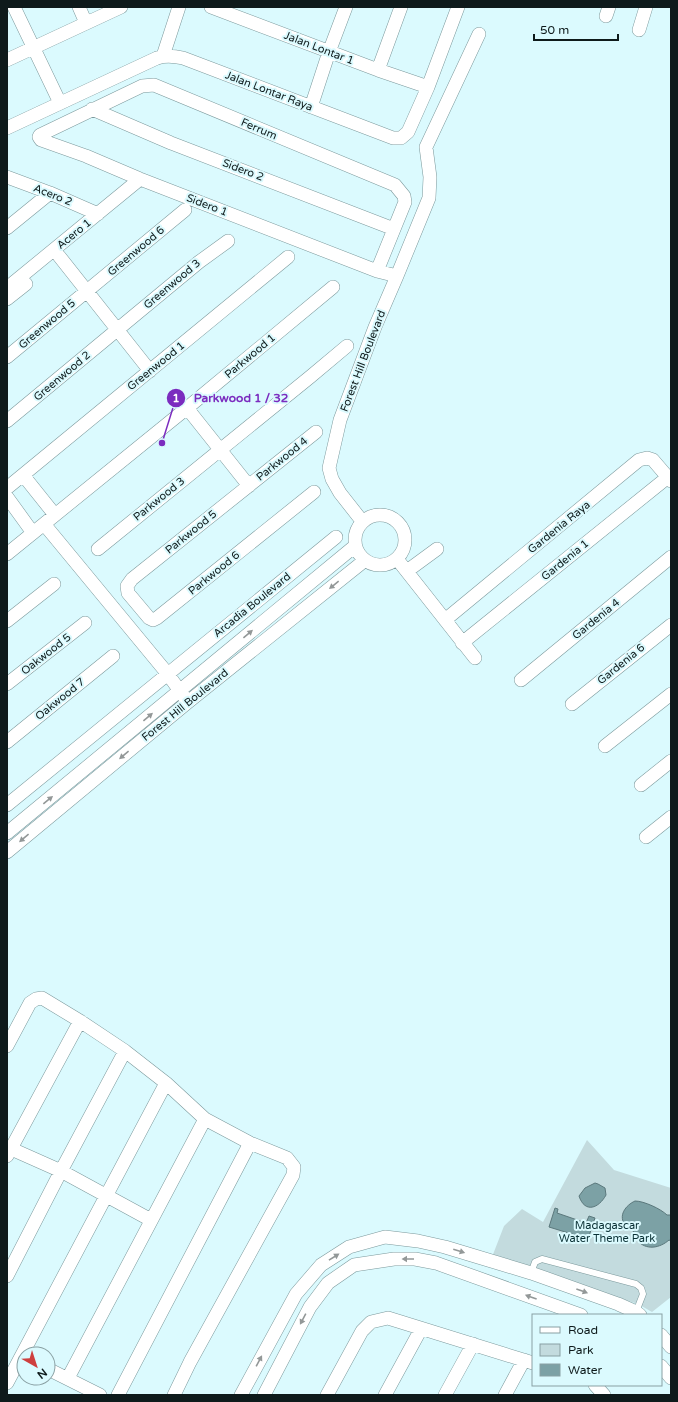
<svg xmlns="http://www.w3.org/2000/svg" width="678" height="1402" font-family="'Varela Round',sans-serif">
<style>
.green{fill:#c3dbde}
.water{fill:#7ca1a5;stroke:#5b787c}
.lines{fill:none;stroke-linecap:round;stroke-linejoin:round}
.lane-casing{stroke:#7c999c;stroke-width:7}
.street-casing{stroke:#7c999c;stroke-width:14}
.lane{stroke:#fff;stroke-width:6}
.street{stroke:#fff;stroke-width:13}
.oneway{fill:#939898}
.labels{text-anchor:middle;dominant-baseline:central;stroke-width:4;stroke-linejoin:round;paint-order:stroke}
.street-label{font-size:11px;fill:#0e1a1b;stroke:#dbfafe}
.park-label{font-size:11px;fill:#093034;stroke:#dbfafe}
.leader{fill:none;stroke:#7b2cbf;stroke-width:1.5}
.callout-dot{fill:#7b2cbf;stroke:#dbfafe;stroke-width:1.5}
.mark-label{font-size:12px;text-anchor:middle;font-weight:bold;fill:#fff}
.callout-label{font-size:12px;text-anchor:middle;font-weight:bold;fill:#7b2cbf;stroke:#dbfafe;stroke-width:4;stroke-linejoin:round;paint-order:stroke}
</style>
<rect width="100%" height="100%" fill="#dbfafe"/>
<path class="green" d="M587 1140 614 1170 671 1188V1297L652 1312 638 1304 492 1257 504 1226 522 1209 543 1222Z"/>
<path class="water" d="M595 1183 598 1184 605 1188 606 1195C599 1208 585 1214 579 1196L585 1188Z
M635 1201C644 1201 661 1209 667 1215H671V1241L669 1240C660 1248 646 1251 637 1240 636 1238 635 1234 633 1231 632 1229 628 1228 626 1226 617 1216 626 1205 635 1201Z
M555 1208 558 1209 557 1213 586 1223 589 1216 595 1218 588 1239 549 1227Z"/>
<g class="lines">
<g class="lane-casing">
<path id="lane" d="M531 1273 535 1262 542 1259 636 1284 641 1288 643 1294 636 1312"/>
</g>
<g class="street-casing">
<path id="street" d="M14 7 60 103
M79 7 86 23
M211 7 378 70 428 87
M606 16 609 7
M639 30 646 7
M163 56 179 7
M7 60 121 7
M378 70 401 7
M311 107 329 52 346 7
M92 109 171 143 394 229
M7 128 157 58C166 55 174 56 183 58L393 138H401L408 132 428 87 458 7
M7 177 50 193 98 214
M7 228 50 193
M59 256 150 371
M377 271 405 202 404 196 395 185 154 85 142 86 40 135 39 137 41 140 86 156 140 179 377 271 397 276
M7 288 140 179
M7 299 26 284
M7 357 185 210
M187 408 249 486
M7 421 199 262 228 241
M23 475 55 515
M7 488 288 257
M314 492 157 618 153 620 149 618 128 593 127 586 132 579 316 432
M7 497 33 533
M355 540a25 25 0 1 1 50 0a25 25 0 1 1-50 0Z
M362 521 340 493 332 479 329 468 340 420 375 327 397 276 429 198 430 177 426 147 479 34
M44 524 167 673 185 698
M98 549 310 377 347 346
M7 554 187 408 333 287
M397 559 475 658
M407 571 437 549
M445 620 639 460 647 458 653 460 671 481
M7 621 54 584
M462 643 668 477
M521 680 671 557
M7 684 85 623
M572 704 671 625
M7 742 113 656
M605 746 671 694
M641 785 671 761
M7 805 336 537
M7 833 355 546
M646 837 671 817
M7 852 188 702 364 561
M7 1046 30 1003 36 999 42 998 80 1021 125 1051 166 1083 205 1119 250 1143 287 1158 294 1167 293 1175 190 1362 174 1395
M7 1147 61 1171 151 1220
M7 1156 80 1021
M7 1276 61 1171 125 1051
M661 1335 671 1347
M661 1366 671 1378
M48 1369 100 1395
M68 1378 205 1119
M7 1383 166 1083
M595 1385 604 1395
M118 1395 250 1143
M241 1395 296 1294 321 1265 349 1247 385 1237 418 1241 445 1247 531 1273 618 1304 636 1312 640 1315
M264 1395 310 1307 328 1283 354 1265 394 1259H415L436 1263 581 1315
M327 1395 362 1331 371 1322 388 1318 533 1363
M385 1395 421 1329
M445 1395 473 1344
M505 1395 524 1360"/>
</g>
<use href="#lane" class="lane"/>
<use href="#street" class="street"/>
</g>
<defs><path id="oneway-solid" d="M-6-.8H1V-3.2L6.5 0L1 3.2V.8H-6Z"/></defs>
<g class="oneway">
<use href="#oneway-solid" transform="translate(334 585) rotate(141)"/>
<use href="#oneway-solid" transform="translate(248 634) rotate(-40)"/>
<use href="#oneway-solid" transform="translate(148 717) rotate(-40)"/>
<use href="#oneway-solid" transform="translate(124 755) rotate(140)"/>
<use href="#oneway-solid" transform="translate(48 800) rotate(-39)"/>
<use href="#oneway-solid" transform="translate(24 838) rotate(140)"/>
<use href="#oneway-solid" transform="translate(459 1251) rotate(17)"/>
<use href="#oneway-solid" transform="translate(334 1257) rotate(-32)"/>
<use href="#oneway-solid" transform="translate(408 1259) rotate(-180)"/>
<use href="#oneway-solid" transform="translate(582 1291) rotate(20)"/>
<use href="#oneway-solid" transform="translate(531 1297) rotate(-160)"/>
<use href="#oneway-solid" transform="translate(303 1319) rotate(118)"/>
<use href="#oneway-solid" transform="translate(259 1361) rotate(-62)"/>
</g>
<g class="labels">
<g class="street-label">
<text transform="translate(319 48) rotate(21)">Jalan Lontar 1</text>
<text transform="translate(269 91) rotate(21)">Jalan Lontar Raya</text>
<text transform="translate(259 129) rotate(23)">Ferrum</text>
<text transform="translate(243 170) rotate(21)">Sidero 2</text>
<text transform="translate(53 195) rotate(22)">Acero 2</text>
<text transform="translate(207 205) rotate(21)">Sidero 1</text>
<text transform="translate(74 234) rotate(-39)">Acero 1</text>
<text transform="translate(136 251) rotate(-40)">Greenwood 6</text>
<text transform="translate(172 284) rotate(-40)">Greenwood 3</text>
<text transform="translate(47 324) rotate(-40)">Greenwood 5</text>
<text transform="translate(250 356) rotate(-40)">Parkwood 1</text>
<text transform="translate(363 361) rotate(-69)">Forest Hill Boulevard</text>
<text transform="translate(156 366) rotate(-39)">Greenwood 1</text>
<text transform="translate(62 376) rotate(-40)">Greenwood 2</text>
<text transform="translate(282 459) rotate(-39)">Parkwood 4</text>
<text transform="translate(159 499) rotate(-39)">Parkwood 3</text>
<text transform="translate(559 527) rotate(-39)">Gardenia Raya</text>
<text transform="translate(191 532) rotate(-39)">Parkwood 5</text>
<text transform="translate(565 560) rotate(-39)">Gardenia 1</text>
<text transform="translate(214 573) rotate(-39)">Parkwood 6</text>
<text transform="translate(252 605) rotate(-39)">Arcadia Boulevard</text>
<text transform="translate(596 619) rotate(-39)">Gardenia 4</text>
<text transform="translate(46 654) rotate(-38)">Oakwood 5</text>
<text transform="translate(621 664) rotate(-39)">Gardenia 6</text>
<text transform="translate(60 699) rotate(-39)">Oakwood 7</text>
<text transform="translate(185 705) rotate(-39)">Forest Hill Boulevard</text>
</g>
<g class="park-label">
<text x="607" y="1225">Madagascar<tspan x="607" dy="13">Water Theme Park</tspan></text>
</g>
</g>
<path class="leader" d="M162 443L176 398"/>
<g class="callout-dot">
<circle cx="162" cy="443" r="4"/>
<circle cx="176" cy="398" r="10"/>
</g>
<g class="mark-label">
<text x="176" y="402">1</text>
</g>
<g class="callout-label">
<text x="241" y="402">Parkwood 1 / 32</text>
</g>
<rect width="678" height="1402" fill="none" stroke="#0e1a1b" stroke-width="16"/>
<rect x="532" y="1314" width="130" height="72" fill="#dbfafe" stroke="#89a0a3"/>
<rect x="540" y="1327" width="20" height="6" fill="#ffffff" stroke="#89a0a3"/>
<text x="568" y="1334" font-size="12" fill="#0e1a1b">Road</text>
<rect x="540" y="1344" width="20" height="12" fill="#c3dbde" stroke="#89a0a3"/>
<text x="568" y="1354" font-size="12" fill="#0e1a1b">Park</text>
<rect x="540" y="1364" width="20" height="12" fill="#7ca1a5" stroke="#89a0a3"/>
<text x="568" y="1374" font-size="12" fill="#0e1a1b">Water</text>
<g transform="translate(36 1366) rotate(141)"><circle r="19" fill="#dbfafe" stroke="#89a0a3"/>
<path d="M0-3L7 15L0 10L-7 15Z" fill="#ce3f3e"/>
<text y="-6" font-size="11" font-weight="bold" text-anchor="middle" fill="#0e1a1b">N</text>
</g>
<path d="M534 34v6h84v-6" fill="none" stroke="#0e1a1b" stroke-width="2"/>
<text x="540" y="34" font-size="12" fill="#0e1a1b" stroke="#dbfafe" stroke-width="3" paint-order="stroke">50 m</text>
</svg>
